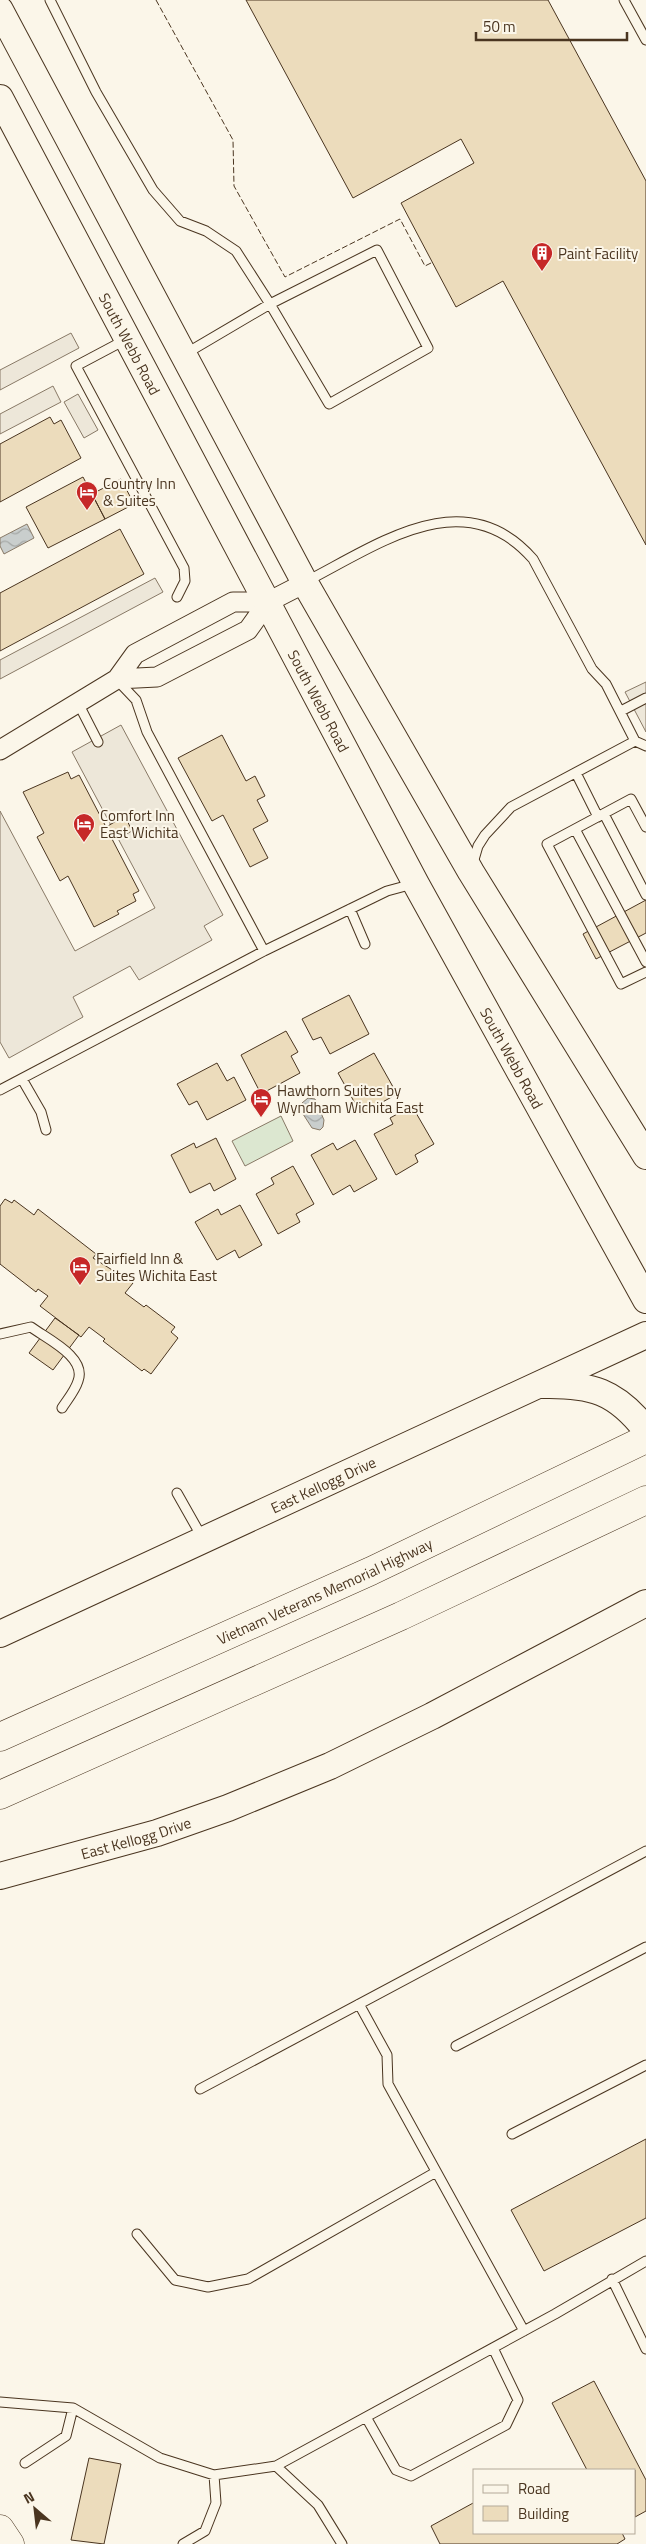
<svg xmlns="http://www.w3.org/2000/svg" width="646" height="2544" font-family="'Titillium Web',sans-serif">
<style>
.pitch{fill:#dce7d0;stroke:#887966}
.parking{fill:#ede7d9;stroke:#887966}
.water{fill:url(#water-waves);stroke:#887966}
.building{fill:#ecdcbc;stroke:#4a3520}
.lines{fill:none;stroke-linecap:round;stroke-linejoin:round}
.lane-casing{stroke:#4a3520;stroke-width:11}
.street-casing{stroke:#4a3520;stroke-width:21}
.secondary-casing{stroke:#4a3520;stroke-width:28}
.highway-casing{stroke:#4a3520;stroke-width:29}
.lane{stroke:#fbf6e9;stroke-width:9}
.street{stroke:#fbf6e9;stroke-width:19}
.secondary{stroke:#fbf6e9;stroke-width:26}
.highway{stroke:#fbf6e9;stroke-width:28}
.fence{stroke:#4a3520;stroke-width:1;stroke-dasharray:6 2.5;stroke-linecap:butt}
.labels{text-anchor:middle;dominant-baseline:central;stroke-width:4;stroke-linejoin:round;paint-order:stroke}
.poi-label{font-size:15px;fill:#4a3520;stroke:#fbf6e9;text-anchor:start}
.street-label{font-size:15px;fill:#4a3520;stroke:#fbf6e9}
</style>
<defs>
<pattern id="water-waves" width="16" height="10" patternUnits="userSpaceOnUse" patternTransform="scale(1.25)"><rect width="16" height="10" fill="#c9cecd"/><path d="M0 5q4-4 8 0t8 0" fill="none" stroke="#a5a8a6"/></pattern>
</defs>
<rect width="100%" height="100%" fill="#fbf6e9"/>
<path class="pitch" d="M281 1116 293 1141 245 1166 232 1141Z"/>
<path class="parking" d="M71 333 79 348 0 390V370Z
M53 386 61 402 0 434V414Z
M78 394 98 430 84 438 64 402Z
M155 578 163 592 0 679V660Z
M646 682V732L625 692Z
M121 725 223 915 204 926 212 940 139 980 130 966 73 997 83 1017 9 1058 0 1042V811L75 951 155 908 72 752Z"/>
<path class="water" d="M27 524 34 538 4 554 0 546V538Z
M308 1098 315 1099 324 1120 323 1127 320 1130 312 1128 303 1114 302 1103Z"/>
<path class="building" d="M246 0H548L646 181V545L503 281 456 307 401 203 474 163 461 139 353 198Z
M50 417 54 424 61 420 81 458 0 502V444Z
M83 477 105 519 48 548 26 507Z
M121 479 134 504 105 519 92 494Z
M120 529 144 574 0 651V593Z
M222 735 246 781 255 776 265 796 257 800 268 821 253 829 268 858 250 867 223 815 212 821 178 758Z
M68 772 71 779 79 775 106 827 125 816 132 831 118 838 117 837 112 839 139 891 133 894 136 901 117 911 119 914 94 927 68 876 60 881 37 837 44 833 23 792Z
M646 900V933L596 959 583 934Z
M349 995 369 1034 330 1054 321 1037 313 1040 302 1019Z
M286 1031 298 1052 291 1056 300 1073 261 1094 241 1055Z
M374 1053 397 1094 361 1114 338 1073Z
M217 1063 227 1081 234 1077 246 1100 207 1120 197 1101 189 1105 177 1084Z
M412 1106 434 1144 415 1155 418 1162 396 1175 374 1134 393 1124 390 1118Z
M216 1138 236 1179 214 1191 210 1183 190 1193 171 1155 194 1143 196 1148Z
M355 1140 377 1179 354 1192 350 1185 333 1195 311 1155 333 1143 337 1150Z
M293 1166 314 1204 296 1214 300 1222 278 1234 256 1194 274 1184 271 1178Z
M5 1199 12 1203 14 1200 34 1215 38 1209 96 1254 93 1258 133 1283 125 1293 144 1307 146 1305 175 1327 171 1332 178 1338 151 1374 144 1369 142 1371 103 1341 105 1339 89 1327 81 1337 40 1306 48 1296 38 1289 36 1292 0 1264V1206Z
M240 1205 262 1245 239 1258 235 1250 217 1260 195 1222 218 1209 221 1215Z
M55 1318 79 1335 53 1370 29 1353Z
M646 2139V2218L544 2271 511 2210Z
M594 2381 646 2480V2511L635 2517V2470H587L552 2403Z
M89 2458 121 2464 104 2544 71 2540Z
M475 2502V2533H622L625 2539 617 2544H440L431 2526Z"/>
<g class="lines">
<g class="lane-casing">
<path id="lane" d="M50 0 96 92 153 190 180 221 206 231 236 251 270 304 377 250 428 348 329 404 270 304 185 354
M624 0 646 40
M125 340 76 366 184 568 185 581 177 597
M307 581C379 544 465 481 533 559L592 669 606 684 635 741 646 746
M117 680 136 700 147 732 264 951
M77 701 98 742
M621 711 646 698
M576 773 598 817
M604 814 646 895
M646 827 631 799 547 844 621 984 646 972
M575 829 646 962
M473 863 478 846 485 835 511 807 635 741
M350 909 365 944
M22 1079 41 1112 46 1130
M0 1090 264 951 387 891 413 884
M0 1334 31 1327C47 1339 87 1357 78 1381 75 1391 67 1400 62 1408
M177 1493 203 1539
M359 2004 387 2055 388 2084 524 2331
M456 2046 646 1947
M200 2089 646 1851
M512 2134 646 2065
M137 2234 175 2280 208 2287 248 2279 436 2172
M612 2279 646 2349
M0 2402 73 2408 160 2458 214 2475 276 2466 555 2314 646 2261
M366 2417 396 2470 411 2476 506 2425 518 2400 493 2348
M25 2463 66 2436 73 2408
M276 2466 318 2505 342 2544
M183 2544 205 2531 216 2503 214 2475"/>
</g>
<g class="street-casing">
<path id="street" d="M117 679 135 654 233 602H268
M0 750 117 679 157 677 248 630 268 602 305 583"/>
</g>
<g class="secondary-casing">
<g id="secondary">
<path d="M0 10 305 583 471 872 646 1156"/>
<path id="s1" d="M0 98 416 884 646 1300"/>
<path d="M543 1385C591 1384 616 1391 646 1430"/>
<path id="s2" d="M0 1634 646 1335"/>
<path id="s3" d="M0 1876 157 1833 228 1808 330 1766 432 1716 646 1603"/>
</g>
</g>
<g class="highway-casing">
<g id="highway">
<path id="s4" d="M0 1737 371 1571 646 1439"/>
<path d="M0 1795 401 1616 646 1500"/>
<path d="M0 2529 10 2544"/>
</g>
</g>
<use href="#lane" class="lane"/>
<use href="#street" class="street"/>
<use href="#secondary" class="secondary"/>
<use href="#highway" class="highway"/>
<path class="fence" d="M156 0 233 140 234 186 285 277 400 219 425 266 433 262"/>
</g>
<defs>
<g id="building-pin" transform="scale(1.125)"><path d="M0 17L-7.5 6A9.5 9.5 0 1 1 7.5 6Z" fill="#c62828" stroke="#fbf6e9"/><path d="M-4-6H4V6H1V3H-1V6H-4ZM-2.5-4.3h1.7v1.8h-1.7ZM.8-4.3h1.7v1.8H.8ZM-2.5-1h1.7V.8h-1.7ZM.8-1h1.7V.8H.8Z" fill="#fff"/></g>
<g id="hotel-pin" transform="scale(1.125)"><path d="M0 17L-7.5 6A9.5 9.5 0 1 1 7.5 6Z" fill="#c62828" stroke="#fbf6e9"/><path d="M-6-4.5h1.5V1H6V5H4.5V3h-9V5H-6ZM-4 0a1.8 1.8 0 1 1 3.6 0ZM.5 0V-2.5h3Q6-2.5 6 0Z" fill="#fff"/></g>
</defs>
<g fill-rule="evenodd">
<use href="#building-pin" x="542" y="253"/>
<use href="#hotel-pin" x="87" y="492"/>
<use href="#hotel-pin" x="84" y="824"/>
<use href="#hotel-pin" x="261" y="1099"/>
<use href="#hotel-pin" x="80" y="1267"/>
</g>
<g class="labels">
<g class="poi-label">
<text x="558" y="253">Paint Facility</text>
<text x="103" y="483">Country Inn<tspan x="103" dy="17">&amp; Suites</tspan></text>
<text x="100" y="815">Comfort Inn<tspan x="100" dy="17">East Wichita</tspan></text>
<text x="277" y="1090">Hawthorn Suites by<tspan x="277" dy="17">Wyndham Wichita East</tspan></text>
<text x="96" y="1258">Fairfield Inn &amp;<tspan x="96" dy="17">Suites Wichita East</tspan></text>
</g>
<g class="street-label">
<text stroke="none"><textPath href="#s1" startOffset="278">South Webb Road</textPath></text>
<text stroke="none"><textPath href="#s1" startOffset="682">South Webb Road</textPath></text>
<text stroke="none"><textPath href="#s1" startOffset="1088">South Webb Road</textPath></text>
<text stroke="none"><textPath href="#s2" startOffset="356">East Kellogg Drive</textPath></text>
<text stroke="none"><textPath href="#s4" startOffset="356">Vietnam Veterans Memorial Highway</textPath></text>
<text stroke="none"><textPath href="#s3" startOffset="141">East Kellogg Drive</textPath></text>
</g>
</g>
<rect x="473" y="2469" width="162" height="65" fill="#fbf6e9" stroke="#b4a999"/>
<rect x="483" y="2485" width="25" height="8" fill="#fbf6e9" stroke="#b4a999"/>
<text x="518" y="2494" font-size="15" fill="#4a3520">Road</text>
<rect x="483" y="2506" width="25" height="15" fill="#ecdcbc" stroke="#b4a999"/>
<text x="518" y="2519" font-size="15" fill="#4a3520">Building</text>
<g transform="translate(35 2509) rotate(332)" stroke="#fbf6e9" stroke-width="4" paint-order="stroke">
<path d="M0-4L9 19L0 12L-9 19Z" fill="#4a3520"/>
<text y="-8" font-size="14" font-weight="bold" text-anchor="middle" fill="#4a3520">N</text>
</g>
<path d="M476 32v8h151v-8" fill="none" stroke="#4a3520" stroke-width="2.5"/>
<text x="483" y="32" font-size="15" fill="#4a3520" stroke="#fbf6e9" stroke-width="4" paint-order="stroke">50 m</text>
</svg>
